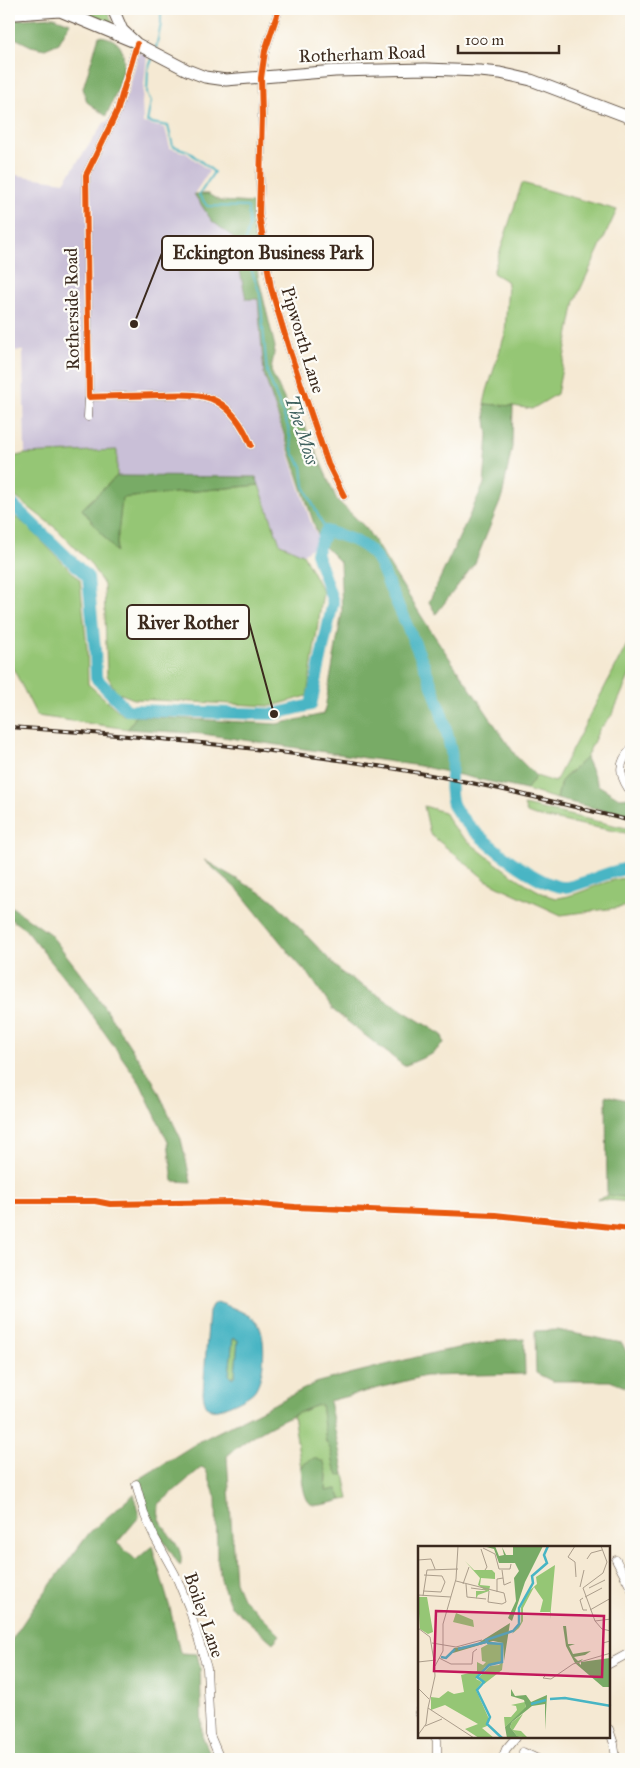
<svg xmlns="http://www.w3.org/2000/svg" width="640" height="1768" font-family="'IM FELL Great Primer',serif">
<style>
.industrial{fill:#c9bfd7}
.green{fill:#95c675;stroke:#68784a}
.forest{fill:#78ab66;stroke:#5a6a42}
.water{fill:#48b5c4;stroke:#427071;fill-rule:evenodd}
.lines{fill:none;stroke-linecap:round;stroke-linejoin:round}
.stream{stroke:#48b5c4;stroke-width:2}
.river{stroke:#48b5c4;stroke-width:12}
.minor-casing{stroke:#574739;stroke-width:9}
.secondary-casing{stroke:#574739;stroke-width:13}
.primary-casing{stroke:#574739;stroke-width:14}
.minor{stroke:#fff;stroke-width:8}
.secondary{stroke:#fff;stroke-width:11}
.primary{stroke:#fff;stroke-width:12}
.rail-casing{stroke:#3b2a1e;stroke-width:4}
.rail{stroke:#fdfcf7;stroke-width:2;stroke-dasharray:5.5;stroke-linecap:butt}
.cycleway-casing{stroke:#fdfcf7;stroke-width:9}
.cycleway{stroke:#e8590c;stroke-width:6}
.labels{text-anchor:middle;dominant-baseline:central;stroke-width:4.5;stroke-linejoin:round;paint-order:stroke}
.street-label{font-size:18px;fill:#3b2a1e;stroke:#fdfcf7}
.water-label{font-size:19px;font-style:italic;fill:#406260;stroke:#fdfcf7}
.inset-river{fill:none;stroke:#48b5c4;stroke-width:2.5}
.inset-road{fill:none;stroke:#ab9d8b;stroke-width:1}
.view{fill:#c2185b;fill-opacity:0.15;stroke:#c2185b;stroke-width:2.5}
.inset-edge{fill:none;stroke:#3b2a1e;stroke-width:2.5}
.leader{fill:none;stroke:#3b2a1e;stroke-width:2}
.callout-dot{fill:#3b2a1e;stroke:#fdfcf7;stroke-width:2}
.callout{fill:#fdfcf7;stroke:#3b2a1e;stroke-width:2}
.callout-label{font-size:19px;text-anchor:middle;font-weight:bold;fill:#3b2a1e}
</style>
<rect width="100%" height="100%" fill="#fdfcf7"/>
<filter id="ink" filterUnits="userSpaceOnUse"><feTurbulence type="fractalNoise" baseFrequency=".02" numOctaves="2"/><feDisplacementMap in="SourceGraphic" scale="10" xChannelSelector="R" yChannelSelector="G"/><feConvolveMatrix kernelMatrix="1 2 1 2 8 2 1 2 1" color-interpolation-filters="sRGB"/></filter>
<filter id="wash" filterUnits="userSpaceOnUse"><feTurbulence type="fractalNoise" baseFrequency=".0096" numOctaves="4" result="noise"/><feDisplacementMap in="SourceGraphic" scale="20" xChannelSelector="R" yChannelSelector="G"/><feGaussianBlur stdDeviation="1.12" result="paint"/><feColorMatrix in="noise" values="0 0 0 0 0 0 0 0 0 0 0 0 0 0 0 0 0 1.4 0 .05"/><feComposite in="paint" operator="in"/></filter>
<g filter="url(#wash)">
<rect width="100%" height="100%" fill="#f5e9d3"/>
<path class="industrial" d="M139 52 147 55 142 102 143 123 165 128 170 148 186 153 209 171 194 194 212 221 233 237 246 299H258L264 374 310 520 320 542 303 554 280 544 256 477 117 476 116 450 25 454 23 351 9 350V174L64 182 104 123 116 115 128 93Z"/>
<path class="green" d="M105 10 108 12 116 31 76 14Z
M522 183 617 210 575 301 557 394 532 409 513 406 484 404 487 391 505 334 508 282 493 273Z
M9 402 12 406V457L25 454 117 450V476L82 509 116 551 122 498 259 485 280 544 303 554 323 592 307 696 272 706 134 699 116 692 107 675 104 585 89 562 58 530 9 492Z
M9 512 26 525 80 580 87 649 88 684 123 715 136 716 128 729 37 716 15 672 9 663Z
M631 637V672L612 715 599 730 586 758 561 781 557 799 526 790 536 776 555 782Z
M524 805 631 829V834L535 816 527 813Z
M424 806 444 812C447 817 450 823 454 828 467 843 540 899 558 898 583 895 606 877 631 878V906L561 915 502 888 486 880 430 834Z
M607 1196 631 1197V1202L597 1199Z
M233 1338 238 1340 235 1377H230L229 1374Z
M321 1404 326 1442C335 1451 331 1467 339 1476L344 1474 349 1499 342 1500 337 1489 326 1492 327 1475 304 1464 301 1468 293 1414Z"/>
<path class="forest" d="M54 17 70 23 59 43 45 49 31 46 9 35V20Z
M99 36C143 40 117 92 106 116L87 102 83 88Z
M194 194H208L220 201 253 203 258 276 275 347 271 371 294 420 303 422 337 500 366 528 427 625 516 756 536 776 526 790 420 766 203 734 128 729 136 716 277 724 324 714 342 612 340 562 320 542 264 374 258 299H246L233 237 212 221Z
M484 404 513 406 512 447 502 497 475 563 436 614 429 602 484 484 488 435Z
M117 476 256 477 259 485 122 498 116 552 82 509Z
M586 758 598 785 619 798 631 797V817L557 799 561 781Z
M204 860 273 900 342 973 442 1035 444 1043 432 1054 404 1066 333 1010 310 976 295 960 239 891Z
M9 905 50 934 89 984 153 1081 181 1139 191 1182 173 1181 168 1142 140 1083 78 995 25 929 9 918Z
M606 1095 631 1101V1197L607 1196Z
M557 1330 622 1343 631 1362V1386L628 1388 610 1381H552L536 1373 535 1331Z
M524 1339 525 1374 425 1376 329 1401 344 1474 339 1476C331 1467 335 1452 326 1442L321 1404C287 1416 253 1432 227 1456L235 1582 241 1596 280 1635 273 1643 230 1605 222 1584 217 1558 216 1498 206 1470 202 1467 159 1504C159 1508 158 1513 159 1516 163 1533 187 1547 180 1566L147 1515 138 1480 200 1441 318 1382 437 1352 496 1341Z
M314 1458 324 1462 327 1475 326 1491 337 1489 342 1500C334 1502 322 1506 314 1505 303 1504 302 1477 301 1468L304 1464Z
M134 1494 139 1517 117 1543 136 1560 152 1546 170 1608 180 1653 197 1654 200 1667 202 1736 213 1759H9V1644L33 1608 90 1532Z"/>
<path class="water" d="M217 1302C229 1306 245 1312 255 1320 268 1332 265 1376 255 1390 251 1397 219 1412 211 1409 205 1407 204 1399 203 1393L209 1311 212 1305ZM233 1338 238 1340 235 1376 232 1378 230 1377 229 1374Z"/>
<g class="lines">
<path class="stream" d="M156 48 161 24V9
M153 57 148 69 147 94 151 101 147 122 168 126 173 146 188 151 214 172 199 195 207 206 248 207 249 226 245 242 249 263 260 294 267 372 288 427 293 453 302 466 304 486 326 531"/>
<path class="river" d="M9 501 88 577 95 649 96 678 127 710 274 714 311 705 333 602 316 553 326 531C343 536 361 541 373 554 380 560 386 579 390 588 413 639 440 695 451 751 454 768 447 787 453 804 461 827 537 886 562 887 571 888 580 883 588 881 602 875 616 870 631 868"/>
</g>
</g>
<g filter="url(#ink)">
<g class="lines">
<g class="minor-casing">
<path id="minor" d="M279 9 265 51 261 78 262 116 259 215 271 288 290 352 328 464 344 496
M137 44 117 112 86 175 89 397C112 396 135 396 158 395 177 395 199 392 216 401 233 410 244 428 251 445
M88 417 89 397
M631 712V713
M628 788C618 773 619 762 631 749
M136 1484 145 1516 155 1538 175 1574 189 1608 207 1668 210 1735 220 1759
M616 1560 631 1588
M609 1664 631 1652
M419 1712V1713
M609 1729 614 1744 616 1759
M435 1737 437 1740V1759
M523 1752 538 1759
M502 1759 506 1749 516 1737"/>
</g>
<g class="secondary-casing">
<path id="secondary" d="M113 9 122 30 137 44 187 70 205 77 226 80 335 71 426 69 480 71 500 73 531 80 631 118"/>
</g>
<g class="primary-casing">
<path id="primary" d="M59 10 131 40
M9 14 67 10"/>
</g>
<use href="#minor" class="minor"/>
<use href="#secondary" class="secondary"/>
<use href="#primary" class="primary"/>
<g class="rail-casing">
<path id="rail" d="M9 727C148 736 287 749 425 774 494 786 563 804 631 821"/>
</g>
<use href="#rail" class="rail"/>
<g class="cycleway-casing">
<path id="cycleway" d="M279 9 265 51 261 78 262 116 259 215 271 288 290 352 328 464 344 496
M137 44 117 112 86 175 89 397C112 396 135 396 158 395 177 395 199 392 216 401 233 410 244 428 251 445
M9 1201H95L110 1204 233 1202 295 1207 495 1215 631 1229"/>
</g>
<use href="#cycleway" class="cycleway"/>
</g>
</g>
<g class="labels">
<g class="street-label">
<text transform="translate(362 54) rotate(-2)">Rotherham Road</text>
<text transform="translate(72 309) rotate(-91)">Rotherside Road</text>
<text transform="translate(303 340) rotate(73)">Pipworth Lane</text>
<text transform="translate(204 1615) rotate(71)">Boiley Lane</text>
</g>
<g class="water-label">
<text transform="translate(302 430) rotate(72)">The Moss</text>
</g>
</g>
<g transform="translate(418 1546)">
<rect width="192" height="192" fill="#f5e9d3"/>
<path d="M47 15 56 24H74L77 27V33L63 32 62 39 72 40 71 45 60 49 58 53V45H68L60 39 62 32ZM137 19 132 73V66H122L125 54 116 41 105 62V75L101 82 94 88 103 76V61L109 47 119 38 118 31ZM0 51H9L15 86 10 88 2 83ZM38 67 55 74 56 81 35 76ZM74 96 83 98V115L67 121 58 133 64 136 58 144 71 173 69 180 64 182 76 192H61L47 183 60 178 27 159 13 164V151L21 152 30 145 36 148 46 146 43 129 59 125V116L65 119 68 116 64 115 63 102ZM85 115 84 124 66 138 60 132 72 120 81 119ZM107 156 108 162 87 181 86 171H93L99 164 98 160 93 159ZM105 168 95 184 103 185 110 192 99 190 92 181 94 176Z" fill="#95c675"/>
<path d="M65 0H77L81 10 86 9 84 1 88 9H95V0H125L107 36 94 75 90 72 98 55 96 32 101 25 97 17H81L76 3ZM92 77 86 115 85 97 75 95 35 107 36 102 57 99ZM145 80H148L150 98H157L151 100 155 108 173 105 167 109 156 111 160 115 165 113 161 117 163 119V116L192 112V141H185L157 117 148 100ZM93 143 97 150 108 149 113 156 129 149 127 184V158L114 160 94 176 92 181 99 190 109 192H89L87 181 108 161 106 154 93 150Z" fill="#78ab66"/>
<path class="inset-river" d="M40 103 68 96M23 111 28 112 37 103M132 153 147 152 193 160M113 158 128 154M84 192 69 178 72 171 59 144 66 136 59 131 71 119 84 116V98L70 97 68 94 95 85 101 78V62L115 37 114 30 129 17 126 9 130 0"/>
<path class="inset-road" d="M157 0 150 11 157 16 158 31M183 0 189 16 185 27M65 2 77 8 81 23H92L93 18M63 3 69 21 67 24M169 13 173 7 184 4M0 14 13 13 17 23M84 24 86 39 93 36M185 27 165 42 177 75 184 83 193 85M38 35 86 47 88 56 84 58 70 56 71 45M45 38 51 21M48 38 49 51 68 53M162 41 166 24M53 42 68 44M171 42 187 34M5 45 23 46 27 36 24 30 6 29M79 46V33L85 32M0 49 33 51M5 50 9 24 40 23M167 51 184 42M165 52 162 54 165 64H169M172 64 193 52M177 75 193 73M0 82 12 91 16 115M14 97 38 101 64 94M185 97 192 95V85M16 111 17 130 10 162 56 192M21 112 33 118H54L55 106 59 103M0 116 18 114M17 120 25 105V78L38 33 40 0M128 129 125 132 133 133 155 118 193 107M0 142 11 153M7 180 24 173M0 189 8 178 10 162"/>
<path class="view" d="M18 65 186 70 184 131 16 125Z"/>
<rect width="192" height="192" class="inset-edge"/>
</g>
<path class="leader" d="M134 324L162 253M274 714L249 622"/>
<g class="callout-dot">
<circle cx="134" cy="324" r="5"/>
<circle cx="274" cy="714" r="5"/>
</g>
<g class="callout">
<rect x="162" y="236" width="211" height="34" rx="5"/>
<rect x="127" y="605" width="122" height="34" rx="5"/>
</g>
<g class="callout-label">
<text x="268" y="259">Eckington Business Park</text>
<text x="188" y="629">River Rother</text>
</g>
<rect width="640" height="1768" fill="none" stroke="#fdfcf7" stroke-width="30"/>
<path d="M458 45v8h101v-8" fill="none" stroke="#3b2a1e" stroke-width="2.5"/>
<text x="465" y="45" font-size="15" fill="#3b2a1e" stroke="#fdfcf7" stroke-width="4" paint-order="stroke">100 m</text>
</svg>
